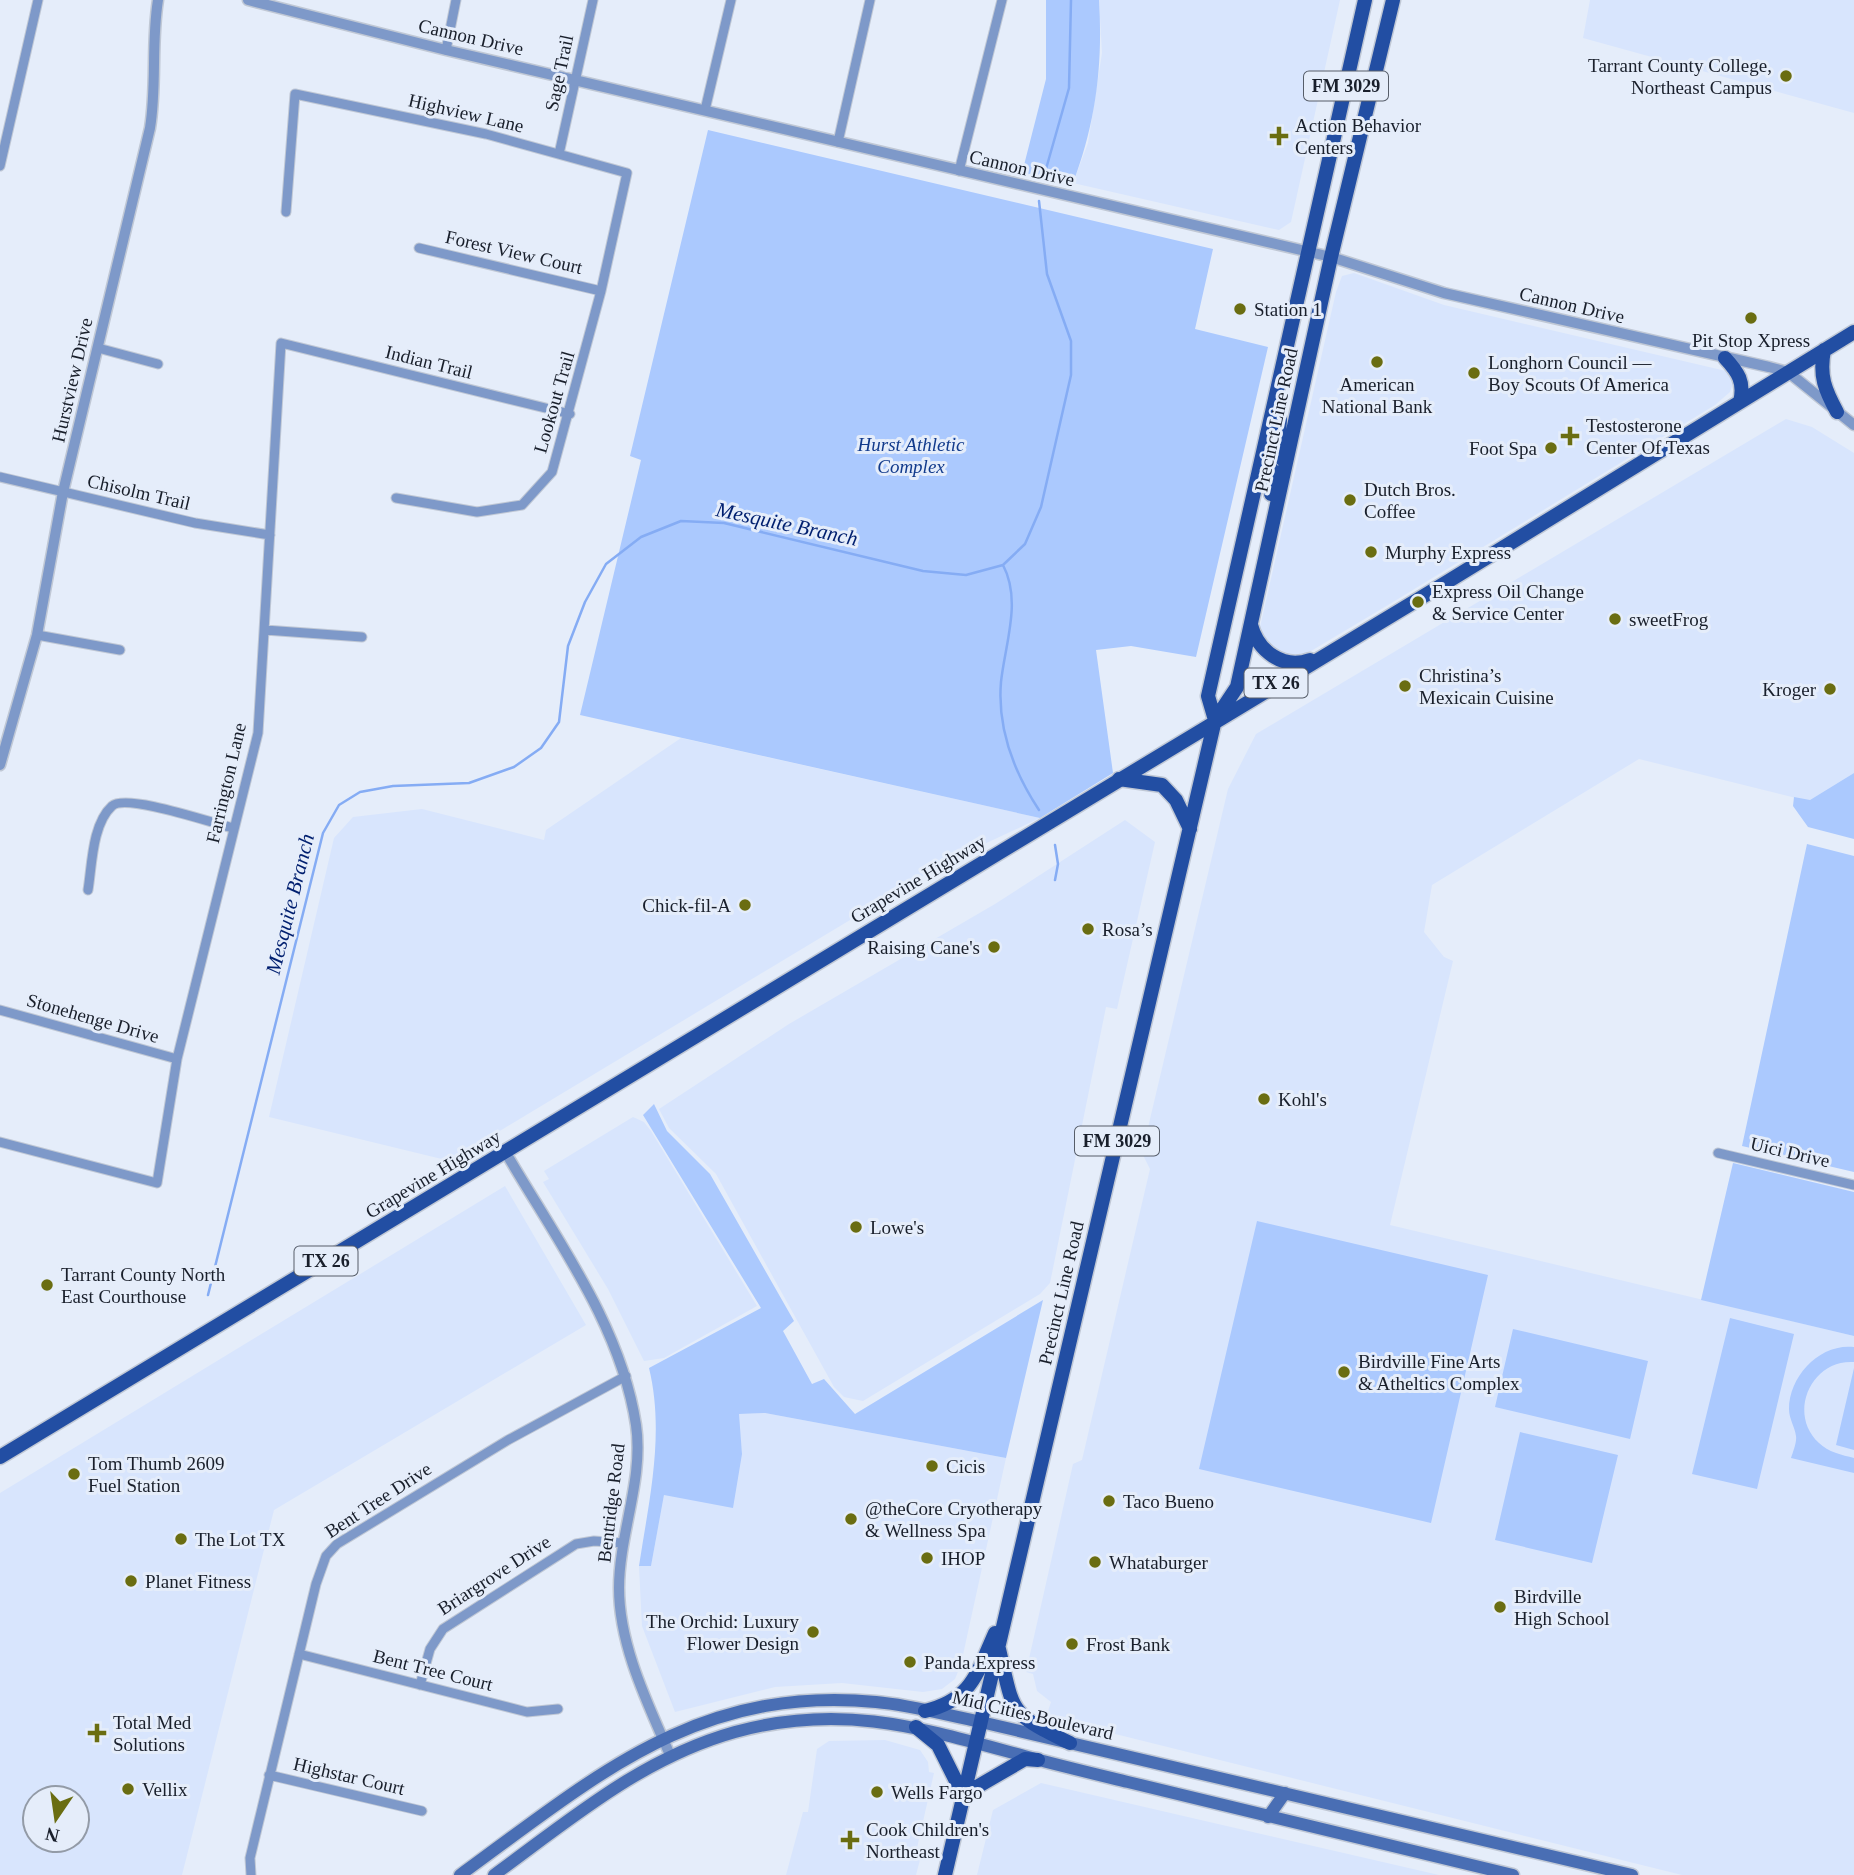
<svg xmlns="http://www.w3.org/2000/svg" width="1854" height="1875" font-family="'Times New Roman',serif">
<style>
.built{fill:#d8e5fd;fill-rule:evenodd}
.green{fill:#abc9fe}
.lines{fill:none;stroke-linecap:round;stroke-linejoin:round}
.stream{stroke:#85acf4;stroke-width:2.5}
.minor-casing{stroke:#c0c8d5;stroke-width:11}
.tertiary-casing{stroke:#c0c8d5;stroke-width:13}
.secondary-casing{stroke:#c0c8d5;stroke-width:15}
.primary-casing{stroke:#c0c8d5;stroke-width:17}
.minor{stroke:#7e99c9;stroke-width:9}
.tertiary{stroke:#7e99c9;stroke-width:10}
.secondary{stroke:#496eb4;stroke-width:12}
.primary{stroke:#224ea3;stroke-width:14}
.poi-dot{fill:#6a6d11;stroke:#e5edfa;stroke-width:2.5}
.labels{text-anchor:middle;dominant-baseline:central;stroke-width:6;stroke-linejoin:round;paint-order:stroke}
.shield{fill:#e5edfa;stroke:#565d69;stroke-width:2}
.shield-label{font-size:18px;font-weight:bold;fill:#191f2b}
.street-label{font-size:19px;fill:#191f2b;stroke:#e5edfa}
.poi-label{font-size:19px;fill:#191f2b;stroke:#e5edfa;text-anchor:start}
.park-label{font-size:19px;font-style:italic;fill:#123b8c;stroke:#e5edfa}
.water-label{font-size:21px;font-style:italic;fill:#001f6f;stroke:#e5edfa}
</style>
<rect width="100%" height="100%" fill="#e5edfa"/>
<path class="built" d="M1099 0H1340L1291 222 1279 230 1073 183 1088 143 1102 53Z
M1590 0H1854V113L1583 38Z
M1354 273 1444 305 1726 371 1733 383 1730 392 1715 405 1398 599 1306 654 1281 656 1263 640 1260 627 1336 292 1342 276Z
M1786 419 1812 427 1854 453V773L1810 800H1804L1639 759 1432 885 1424 932 1444 957 1453 961 1390 1225 1854 1336V1875H1682L1051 1718 1048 1711 1051 1702 1037 1691 1033 1674 1026 1672 1073 1464 1082 1460 1150 1169 1142 1153 1228 789 1256 734Z
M681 738 1040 818 948 861 450 1161 269 1117 334 838 353 817 422 809 544 840 546 830Z
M1125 820 1155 842 1117 1009 1106 1007 1050 1283 1040 1294 863 1401 844 1397 834 1387 716 1174 669 1128 659 1109 789 1024 995 904Z
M633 1117 644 1122 651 1131 757 1306 664 1358 644 1361 608 1289 543 1182 549 1179 544 1171Z
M505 1186 586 1325 274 1510 182 1875H0V1493ZM35 1798H77V1840H35Z
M765 1413 1006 1458 961 1664 955 1679 942 1689 923 1692 842 1683 775 1687 675 1712 642 1626 639 1566H651L664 1495 742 1454 738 1414Z
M885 1740 920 1750 928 1762 929 1772 934 1773 917 1848 922 1852 916 1875H786L803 1812H808L817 1749 829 1741Z
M1041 1783 1439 1875H977L993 1810Z"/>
<path class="green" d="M1046 0H1099C1103 65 1096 122 1073 183L1022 173 1046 79Z
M708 130 1213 249 1195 329 1268 347 1196 657 1131 646 1096 650 1113 773 1040 818 580 715 641 460 630 456Z
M1854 773V839L1808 827 1793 806 1794 797 1810 800Z
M1807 844 1854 856V1172L1742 1146Z
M654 1104 667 1131 710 1174 794 1321 783 1331 812 1384 824 1379 855 1414 1043 1300 1006 1458 765 1413 739 1414 742 1454 733 1508 664 1495 651 1566H639C649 1500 665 1434 649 1368L761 1308 643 1115Z
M1733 1163 1854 1192V1336L1701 1300Z
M1257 1221 1488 1275 1431 1523 1199 1469Z
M1730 1318 1794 1334 1757 1489 1692 1474Z
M1513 1329 1648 1361 1630 1439 1495 1407Z
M1854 1347V1362C1811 1359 1787 1414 1819 1443 1828 1452 1842 1455 1854 1458V1473L1791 1458C1793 1452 1797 1442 1796 1436 1795 1427 1789 1419 1789 1409 1789 1376 1820 1343 1854 1347Z
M1854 1368V1450L1836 1445Z
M1520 1432 1618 1455 1592 1563 1495 1540Z"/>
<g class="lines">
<path class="stream" d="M1044 176 1069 88 1071 0
M1003 565C1022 601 1005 644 1001 682 997 729 1014 772 1039 810
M1055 845 1058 864 1055 880
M208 1295 323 833 339 805 360 792 393 786 469 783 514 767 541 748 559 722 568 646 585 602 606 564 641 537 681 521 724 523 923 571 966 575 1003 565 1025 544 1041 507 1071 375V341L1047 274 1039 201"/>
<g class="minor-casing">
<path id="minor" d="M446 50 456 0
M705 110 731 0
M838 142 870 0
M559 154 593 0
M0 166 38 0
M959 171 1002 0
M286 212 295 94 486 134 627 173 601 291 552 472 522 505 477 512 396 498
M419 248 601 291
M98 348 158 364
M0 477 195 523 270 535
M265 630 362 637
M37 635 120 650
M88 890C92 866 92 824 112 806 126 793 212 823 233 828
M0 1010 177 1059
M0 1142 157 1183 177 1059 258 733 281 343 570 414
M1718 1153 1854 1185
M299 1654 527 1712 558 1709
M420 1685 430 1649 443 1629 576 1544 594 1541 623 1543
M269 1775 422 1811
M251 1875 250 1858 316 1584 326 1556 337 1544 508 1440 626 1376"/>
</g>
<g class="tertiary-casing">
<path id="tertiary" d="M248 0 446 50 1331 257 1444 293 1769 367 1788 372 1854 425
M0 765 37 635 63 492 150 128C157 85 151 44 158 0
M506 1153C556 1239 621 1325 636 1425 644 1479 619 1534 619 1588 619 1646 648 1704 670 1755"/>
</g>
<g class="secondary-casing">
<path id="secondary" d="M1268 1817 1285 1793
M460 1875C595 1777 697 1685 876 1702 911 1705 946 1715 981 1722L1632 1875
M494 1875C571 1819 642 1758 735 1732 844 1702 925 1729 1028 1757 1061 1766 1095 1774 1128 1782 1257 1813 1385 1844 1513 1875"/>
</g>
<g class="primary-casing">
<path id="primary" d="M1824 350C1819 376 1825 390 1837 412
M1725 358C1738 372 1745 382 1740 402
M1274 410 1280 420 1277 455 1286 462
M1263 457 1273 471 1271 494
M1251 625C1258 651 1283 670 1310 660
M1215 720 1208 696 1365 0
M1119 779 1162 785 1176 800 1190 829
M0 1457 1447 582 1854 332
M999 1649C1014 1713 1008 1713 1070 1743
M925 1711C972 1700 977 1673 995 1633
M916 1727 938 1745 963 1795 1025 1759 1038 1760
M945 1875 1215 720 1237 687 1331 257 1393 0"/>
</g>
<use href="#minor" class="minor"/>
<use href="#tertiary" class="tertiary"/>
<use href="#secondary" class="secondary"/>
<use href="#primary" class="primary"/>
</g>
<g class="poi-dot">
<circle cx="1786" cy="76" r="7"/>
<path d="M1275.5 125.5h7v7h7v7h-7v7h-7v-7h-7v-7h7z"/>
<circle cx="1240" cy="309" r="7"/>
<circle cx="1751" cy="318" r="7"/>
<circle cx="1377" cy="362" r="7"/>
<circle cx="1474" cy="373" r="7"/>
<path d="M1566.5 425.5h7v7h7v7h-7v7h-7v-7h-7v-7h7z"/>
<circle cx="1551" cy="448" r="7"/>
<circle cx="1350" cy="500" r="7"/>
<circle cx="1371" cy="552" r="7"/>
<circle cx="1418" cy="602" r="7"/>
<circle cx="1615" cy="619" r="7"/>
<circle cx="1405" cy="686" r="7"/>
<circle cx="1830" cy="689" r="7"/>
<circle cx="745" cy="905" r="7"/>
<circle cx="1088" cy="929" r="7"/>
<circle cx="994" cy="947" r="7"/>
<circle cx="1264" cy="1099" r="7"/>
<circle cx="856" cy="1227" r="7"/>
<circle cx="47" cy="1285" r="7"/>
<circle cx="1344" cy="1372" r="7"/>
<circle cx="932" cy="1466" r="7"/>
<circle cx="74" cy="1474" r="7"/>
<circle cx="1109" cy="1501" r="7"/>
<circle cx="851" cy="1519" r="7"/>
<circle cx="181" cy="1539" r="7"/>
<circle cx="927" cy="1558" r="7"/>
<circle cx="1095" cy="1562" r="7"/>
<circle cx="131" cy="1581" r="7"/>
<circle cx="1500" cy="1607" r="7"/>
<circle cx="813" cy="1632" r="7"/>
<circle cx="1072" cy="1644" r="7"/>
<circle cx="910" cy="1662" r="7"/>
<path d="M93.5 1722.5h7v7h7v7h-7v7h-7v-7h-7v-7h7z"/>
<circle cx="128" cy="1789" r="7"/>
<circle cx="877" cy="1792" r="7"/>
<path d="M846.5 1829.5h7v7h7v7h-7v7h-7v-7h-7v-7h7z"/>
</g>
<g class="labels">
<g class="shield">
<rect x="1304" y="71.5" width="84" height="29" rx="5"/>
<rect x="1244.5" y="668.5" width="63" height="29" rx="5"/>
<rect x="1075" y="1126.5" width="84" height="29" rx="5"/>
<rect x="294.5" y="1246.5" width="63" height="29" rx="5"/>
</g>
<g class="shield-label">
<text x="1346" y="86">FM 3029</text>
<text x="1276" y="683">TX 26</text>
<text x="1117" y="1141">FM 3029</text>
<text x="326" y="1261">TX 26</text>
</g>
<g class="street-label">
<text transform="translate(471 37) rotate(13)">Cannon Drive</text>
<text transform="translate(559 73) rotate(-78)">Sage Trail</text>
<text transform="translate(466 113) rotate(13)">Highview Lane</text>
<text transform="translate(1022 168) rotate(13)">Cannon Drive</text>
<text transform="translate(514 252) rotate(13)">Forest View Court</text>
<text transform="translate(1572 305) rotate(13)">Cannon Drive</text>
<text transform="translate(429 362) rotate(14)">Indian Trail</text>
<text transform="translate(72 380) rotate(-77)">Hurstview Drive</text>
<text transform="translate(554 402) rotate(-74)">Lookout Trail</text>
<text transform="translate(1276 420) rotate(-78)">Precinct Line Road</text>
<text transform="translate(139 492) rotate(13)">Chisolm Trail</text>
<text transform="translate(226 783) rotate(-77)">Farrington Lane</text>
<text transform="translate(918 879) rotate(-31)">Grapevine Highway</text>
<text transform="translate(93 1018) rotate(16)">Stonehenge Drive</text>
<text transform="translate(1790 1152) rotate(13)">Uici Drive</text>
<text transform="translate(433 1174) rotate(-31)">Grapevine Highway</text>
<text transform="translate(1061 1293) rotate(-77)">Precinct Line Road</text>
<text transform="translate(378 1500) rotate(-33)">Bent Tree Drive</text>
<text transform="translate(611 1503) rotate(-83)">Bentridge Road</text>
<text transform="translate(494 1575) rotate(-33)">Briargrove Drive</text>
<text transform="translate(433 1670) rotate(14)">Bent Tree Court</text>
<text transform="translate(1033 1715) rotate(13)">Mid Cities Boulevard</text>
<text transform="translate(349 1776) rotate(13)">Highstar Court</text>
</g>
<g class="poi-label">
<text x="1772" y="65" text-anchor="end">Tarrant County College,<tspan x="1772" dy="22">Northeast Campus</tspan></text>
<text x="1295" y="125">Action Behavior<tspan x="1295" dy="22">Centers</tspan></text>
<text x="1254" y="309">Station 1</text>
<text x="1751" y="340" text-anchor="middle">Pit Stop Xpress</text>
<text x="1488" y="362">Longhorn Council —<tspan x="1488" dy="22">Boy Scouts Of America</tspan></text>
<text x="1377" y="384" text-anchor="middle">American<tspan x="1377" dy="22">National Bank</tspan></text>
<text x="1586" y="425">Testosterone<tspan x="1586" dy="22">Center Of Texas</tspan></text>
<text x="1537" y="448" text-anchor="end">Foot Spa</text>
<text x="1364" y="489">Dutch Bros.<tspan x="1364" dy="22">Coffee</tspan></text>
<text x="1385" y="552">Murphy Express</text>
<text x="1432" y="591">Express Oil Change<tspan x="1432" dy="22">&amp; Service Center</tspan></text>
<text x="1629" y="619">sweetFrog</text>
<text x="1419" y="675">Christina’s<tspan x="1419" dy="22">Mexicain Cuisine</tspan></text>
<text x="1816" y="689" text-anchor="end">Kroger</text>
<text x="731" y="905" text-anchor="end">Chick-fil-A</text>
<text x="1102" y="929">Rosa’s</text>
<text x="980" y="947" text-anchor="end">Raising Cane's</text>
<text x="1278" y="1099">Kohl's</text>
<text x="870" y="1227">Lowe's</text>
<text x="61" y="1274">Tarrant County North<tspan x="61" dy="22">East Courthouse</tspan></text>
<text x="1358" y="1361">Birdville Fine Arts<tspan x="1358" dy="22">&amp; Atheltics Complex</tspan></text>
<text x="88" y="1463">Tom Thumb 2609<tspan x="88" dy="22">Fuel Station</tspan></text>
<text x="946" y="1466">Cicis</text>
<text x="1123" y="1501">Taco Bueno</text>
<text x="865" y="1508">@theCore Cryotherapy<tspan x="865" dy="22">&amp; Wellness Spa</tspan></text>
<text x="195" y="1539">The Lot TX</text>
<text x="941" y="1558">IHOP</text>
<text x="1109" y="1562">Whataburger</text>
<text x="145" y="1581">Planet Fitness</text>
<text x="1514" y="1596">Birdville<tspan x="1514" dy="22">High School</tspan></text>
<text x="799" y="1621" text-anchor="end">The Orchid: Luxury<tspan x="799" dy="22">Flower Design</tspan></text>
<text x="1086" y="1644">Frost Bank</text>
<text x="924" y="1662">Panda Express</text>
<text x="113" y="1722">Total Med<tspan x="113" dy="22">Solutions</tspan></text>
<text x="142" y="1789">Vellix</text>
<text x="891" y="1792">Wells Fargo</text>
<text x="866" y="1829">Cook Children's<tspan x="866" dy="22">Northeast</tspan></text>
</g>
<g class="park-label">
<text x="911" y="444">Hurst Athletic<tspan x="911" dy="22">Complex</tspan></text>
</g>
<g class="water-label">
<text transform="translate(787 524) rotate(12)">Mesquite Branch</text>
<text transform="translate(290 904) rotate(-76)">Mesquite Branch</text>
</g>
</g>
<g transform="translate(56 1819) rotate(193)"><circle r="33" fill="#e5edfa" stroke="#939ba7" stroke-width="2"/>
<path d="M0-5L12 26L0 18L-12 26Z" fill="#6a6d11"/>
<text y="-10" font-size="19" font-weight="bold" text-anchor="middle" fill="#191f2b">N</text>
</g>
</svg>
